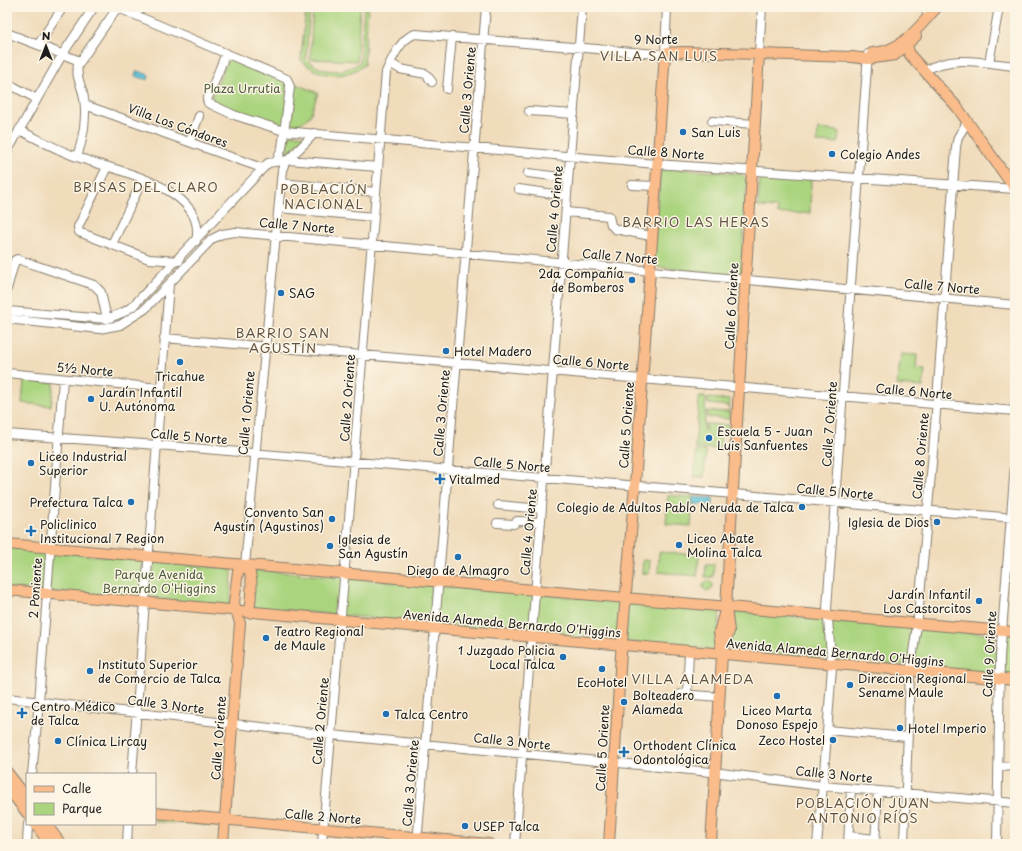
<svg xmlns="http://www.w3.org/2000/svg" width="1022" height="851" font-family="'Playpen Sans',sans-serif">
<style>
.green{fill:#abd47f;stroke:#64784e}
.water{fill:#5dc3db;stroke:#3c707c}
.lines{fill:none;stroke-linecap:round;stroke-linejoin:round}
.minor-casing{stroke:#867c6c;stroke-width:10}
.major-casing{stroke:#867c6c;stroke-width:12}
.minor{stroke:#fff;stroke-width:8}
.major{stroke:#f9bc8a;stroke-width:10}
.poi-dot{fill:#1f6fb2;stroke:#fcf5e5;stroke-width:1.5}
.labels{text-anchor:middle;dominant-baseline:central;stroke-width:3;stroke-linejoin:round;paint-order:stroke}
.street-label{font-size:12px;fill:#1c1c1c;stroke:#fcf5e5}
.park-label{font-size:12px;fill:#4e5c3f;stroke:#fcf5e5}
.poi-label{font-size:12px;fill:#1c1c1c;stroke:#fcf5e5;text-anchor:start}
.neighbourhood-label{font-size:13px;letter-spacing:1px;fill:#615342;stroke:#fcf5e5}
</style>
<rect width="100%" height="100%" fill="#fcf5e5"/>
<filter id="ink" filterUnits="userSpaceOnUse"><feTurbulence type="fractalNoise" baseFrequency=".025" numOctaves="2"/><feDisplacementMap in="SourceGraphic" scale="8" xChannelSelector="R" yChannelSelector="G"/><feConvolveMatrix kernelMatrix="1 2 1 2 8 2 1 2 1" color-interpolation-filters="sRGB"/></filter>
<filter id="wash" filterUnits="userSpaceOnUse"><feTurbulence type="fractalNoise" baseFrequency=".012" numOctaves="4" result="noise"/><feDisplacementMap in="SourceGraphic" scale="16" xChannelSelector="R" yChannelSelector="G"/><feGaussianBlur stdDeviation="0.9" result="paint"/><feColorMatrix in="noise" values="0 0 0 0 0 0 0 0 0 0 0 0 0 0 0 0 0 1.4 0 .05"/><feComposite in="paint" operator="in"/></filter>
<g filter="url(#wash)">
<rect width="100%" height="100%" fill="#f0dcbb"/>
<path class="green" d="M306 7H310L306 59C320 73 343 75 360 62L364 7H368L364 65C344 80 319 78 301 60Z
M313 7H360L357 61 310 59Z
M229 57 318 93 310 116 301 123 278 127 210 101Z
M818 129 839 131 838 143 817 142Z
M290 134 306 136 287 154V152Z
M666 168 741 174 747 180 741 272 735 276 658 267 653 261 660 173Z
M760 175 811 179 810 213 778 214V208L758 207Z
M901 354 917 355 916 369 925 370 923 387 897 385Z
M24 380 54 383 51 406 22 403Z
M699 397H706L704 430H706V424L728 425V431H721L720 449 695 448Z
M708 398 730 400 729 419 707 417V411L729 412V406L708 404Z
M696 450 706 451 704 477H694Z
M668 495 693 497 691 526 666 524Z
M7 547 232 569 230 605 7 588Z
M659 552 699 555 697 576 658 572Z
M643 560 650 561 649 574H642Z
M706 564H714L713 577H705Z
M254 570 720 610 716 650 252 607Z
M703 586a5 5 0 1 1 10 0a5 5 0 1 1-10 0Z
M732 611 997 635 996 673 730 650Z
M1015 635V678L1002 674 1003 636Z
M155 815 219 822 218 826 155 822Z"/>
<path class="water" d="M137 71 149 75 148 80 135 76Z
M693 497 713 498V505L693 504Z"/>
</g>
<g filter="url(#ink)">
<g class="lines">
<g class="minor-casing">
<path id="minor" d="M116 7 287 79 290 87 282 148 277 160
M923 7 929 15
M7 33 80 61
M38 45 63 7
M226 53 207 100 208 103 234 115 284 131 656 164 1015 189
M759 54 762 7
M390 63 400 69 426 74 432 82
M989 63 999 7
M924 71C954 54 983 63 1015 66
M7 83 37 99
M447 89 452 37
M85 105 262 168
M529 111 574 114
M712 121 755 124
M19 130C38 139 57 150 77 157 113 170 209 187 196 241
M190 141 199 116
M7 152 62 55 94 7
M77 157C83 140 87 117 84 99 83 87 75 78 78 65L117 8
M107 167 78 227 79 232 149 259 179 261
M528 173 568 178
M281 183 376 192
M632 185 655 186
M519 189 567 196
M279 208 373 217
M566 212 609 216 611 225 615 229 651 236
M112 244 143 179
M7 289 15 260 17 259 94 285 101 292 107 319
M7 311 107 319 124 312 133 306 268 163 288 160 378 167
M7 319 99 329 120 325 145 309 212 239 222 234 235 232 1015 305
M164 338 1015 411
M7 373 160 388
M7 434 157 445 1015 518
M498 505 542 509
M497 523 514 524 517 521 541 522
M245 565 282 170 285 163 315 133
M680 694 720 697
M687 694 689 652
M7 698 331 735 721 773 823 786 1015 803
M827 730 907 737
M999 767 1015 766
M32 774 39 702 63 379
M132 774 169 284
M849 836 875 839
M27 844 28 824
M127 844 128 824
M322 844 386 72C392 59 400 39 415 34L657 54 665 53 667 7
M417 844 486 7
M515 844 582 7
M817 844 823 786 832 667 827 608 868 54
M848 844 851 789
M875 844 878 791
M904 844 910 673 918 618 933 452 956 147 958 137 968 121
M997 844 1000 657 1015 465"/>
</g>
<g class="major-casing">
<path id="major" d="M908 40 907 45 910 55 957 107 1015 189
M872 53C901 52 919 27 937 7
M7 544 1015 632
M245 565C256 576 250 598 249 613
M7 590 1015 680
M722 655 729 631 726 607 759 54
M7 772 27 798
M7 787 27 813
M155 813 489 844
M35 824 50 844
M46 824 61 844
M223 844 240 623 234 603 238 571 245 565
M609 844 621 654 635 485 665 53 683 52 759 54 852 57 868 59 895 55 916 36
M711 844 722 655 719 632 726 607"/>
</g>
<use href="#minor" class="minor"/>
<use href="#major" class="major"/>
</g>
</g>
<g class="poi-dot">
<circle cx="683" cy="132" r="4"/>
<circle cx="832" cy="154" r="4"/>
<circle cx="632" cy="280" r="4"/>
<circle cx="281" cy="293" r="4"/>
<circle cx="446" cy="351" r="4"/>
<circle cx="180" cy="362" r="4"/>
<circle cx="91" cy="399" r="4"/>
<circle cx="709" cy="438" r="4"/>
<circle cx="31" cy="463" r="4"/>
<path d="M438 473h4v4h4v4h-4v4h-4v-4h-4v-4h4z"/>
<circle cx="131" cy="502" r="4"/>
<circle cx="802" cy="507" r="4"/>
<circle cx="332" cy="519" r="4"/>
<circle cx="937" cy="522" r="4"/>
<path d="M29 525h4v4h4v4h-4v4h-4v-4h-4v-4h4z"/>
<circle cx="679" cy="545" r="4"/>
<circle cx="330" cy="546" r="4"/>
<circle cx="458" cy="557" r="4"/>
<circle cx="979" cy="601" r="4"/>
<circle cx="266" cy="638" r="4"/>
<circle cx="563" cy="657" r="4"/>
<circle cx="602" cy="669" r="4"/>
<circle cx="90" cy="671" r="4"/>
<circle cx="850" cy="685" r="4"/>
<circle cx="777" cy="696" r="4"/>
<circle cx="624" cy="702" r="4"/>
<path d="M20 707h4v4h4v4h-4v4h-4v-4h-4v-4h4z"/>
<circle cx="386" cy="714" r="4"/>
<circle cx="900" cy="728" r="4"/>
<circle cx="833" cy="740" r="4"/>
<circle cx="58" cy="741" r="4"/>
<path d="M622 746h4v4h4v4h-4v4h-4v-4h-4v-4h4z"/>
<circle cx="465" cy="826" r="4"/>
</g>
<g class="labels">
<g class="street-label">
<text x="656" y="39">9 Norte</text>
<text transform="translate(467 90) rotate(-85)">Calle 3 Oriente</text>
<text transform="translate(178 125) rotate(20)">Villa Los Cóndores</text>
<text transform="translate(666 152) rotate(4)">Calle 8 Norte</text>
<text transform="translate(554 209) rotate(-85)">Calle 4 Oriente</text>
<text transform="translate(297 225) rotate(5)">Calle 7 Norte</text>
<text transform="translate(620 256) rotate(5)">Calle 7 Norte</text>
<text transform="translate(942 286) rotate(5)">Calle 7 Norte</text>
<text transform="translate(731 306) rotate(-87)">Calle 6 Oriente</text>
<text transform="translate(591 362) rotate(5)">Calle 6 Norte</text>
<text transform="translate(85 369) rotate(5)">5½ Norte</text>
<text transform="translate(914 391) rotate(5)">Calle 6 Norte</text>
<text transform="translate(347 398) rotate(-86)">Calle 2 Oriente</text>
<text transform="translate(246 413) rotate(-85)">Calle 1 Oriente</text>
<text transform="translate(441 413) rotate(-85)">Calle 3 Oriente</text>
<text transform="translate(829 424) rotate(-86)">Calle 7 Oriente</text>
<text transform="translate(626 425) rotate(-86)">Calle 5 Oriente</text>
<text transform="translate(189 436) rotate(5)">Calle 5 Norte</text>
<text transform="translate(920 456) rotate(-85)">Calle 8 Oriente</text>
<text transform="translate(512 464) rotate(5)">Calle 5 Norte</text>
<text transform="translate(835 491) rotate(5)">Calle 5 Norte</text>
<text transform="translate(528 532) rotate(-85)">Calle 4 Oriente</text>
<text transform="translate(35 588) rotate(-86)">2 Poniente</text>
<text transform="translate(512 623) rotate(5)">Avenida Alameda Bernardo O'Higgins</text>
<text transform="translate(835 652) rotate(5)">Avenida Alameda Bernardo O'Higgins</text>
<text transform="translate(989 654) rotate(-87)">Calle 9 Oriente</text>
<text transform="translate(166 704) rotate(7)">Calle 3 Norte</text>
<text transform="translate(320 721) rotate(-85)">Calle 2 Oriente</text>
<text transform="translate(218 738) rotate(-86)">Calle 1 Oriente</text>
<text transform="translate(512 741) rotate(6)">Calle 3 Norte</text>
<text transform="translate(602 748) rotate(-87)">Calle 5 Oriente</text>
<text transform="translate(834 774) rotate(6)">Calle 3 Norte</text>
<text transform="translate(410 783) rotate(-85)">Calle 3 Oriente</text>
<text transform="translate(323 816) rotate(5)">Calle 2 Norte</text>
</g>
<g class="park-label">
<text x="242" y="88">Plaza Urrutia</text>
<text x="159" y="574">Parque Avenida<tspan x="159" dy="14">Bernardo O'Higgins</tspan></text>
</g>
<g class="poi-label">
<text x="691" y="132">San Luis</text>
<text x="840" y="154">Colegio Andes</text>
<text x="624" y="273" text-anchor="end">2da Compañía<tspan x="624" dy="14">de Bomberos</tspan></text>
<text x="289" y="293">SAG</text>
<text x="454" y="351">Hotel Madero</text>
<text x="180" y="376" text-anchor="middle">Tricahue</text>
<text x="99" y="392">Jardín Infantil<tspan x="99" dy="14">U. Autónoma</tspan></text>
<text x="717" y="431">Escuela 5 - Juan<tspan x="717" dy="14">Luis Sanfuentes</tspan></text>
<text x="39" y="456">Liceo Industrial<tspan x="39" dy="14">Superior</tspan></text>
<text x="449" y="479">Vitalmed</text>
<text x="123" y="502" text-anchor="end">Prefectura Talca</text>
<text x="794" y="507" text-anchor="end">Colegio de Adultos Pablo Neruda de Talca</text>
<text x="324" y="512" text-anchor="end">Convento San<tspan x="324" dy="14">Agustín (Agustinos)</tspan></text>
<text x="929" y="522" text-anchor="end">Iglesia de Dios</text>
<text x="40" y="524">Policlinico<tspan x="40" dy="14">Institucional 7 Region</tspan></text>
<text x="687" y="538">Liceo Abate<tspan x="687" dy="14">Molina Talca</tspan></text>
<text x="338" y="539">Iglesia de<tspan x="338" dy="14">San Agustín</tspan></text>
<text x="458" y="570" text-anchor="middle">Diego de Almagro</text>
<text x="971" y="594" text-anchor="end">Jardín Infantil<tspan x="971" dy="14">Los Castorcitos</tspan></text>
<text x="274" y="631">Teatro Regional<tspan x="274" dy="14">de Maule</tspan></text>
<text x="555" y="650" text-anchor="end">1 Juzgado Policia<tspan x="555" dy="14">Local Talca</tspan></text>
<text x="98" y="664">Instituto Superior<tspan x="98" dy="14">de Comercio de Talca</tspan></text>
<text x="858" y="678">Direccion Regional<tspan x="858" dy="14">Sename Maule</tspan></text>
<text x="602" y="682" text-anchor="middle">EcoHotel</text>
<text x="632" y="695">Bolteadero<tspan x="632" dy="14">Alameda</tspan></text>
<text x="31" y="706">Centro Médico<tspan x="31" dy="14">de Talca</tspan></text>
<text x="777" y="710" text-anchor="middle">Liceo Marta<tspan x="777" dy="14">Donoso Espejo</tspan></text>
<text x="394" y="714">Talca Centro</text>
<text x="908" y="728">Hotel Imperio</text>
<text x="825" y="740" text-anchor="end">Zeco Hostel</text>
<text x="66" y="741">Clínica Lircay</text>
<text x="633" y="745">Orthodent Clínica<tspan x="633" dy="14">Odontológica</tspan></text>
<text x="473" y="826">USEP Talca</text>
</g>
<g class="neighbourhood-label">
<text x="659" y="55">VILLA SAN LUIS</text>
<text x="146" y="186">BRISAS DEL CLARO</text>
<text x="324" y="188">POBLACIÓN<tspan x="324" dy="15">NACIONAL</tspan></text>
<text x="696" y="221">BARRIO LAS HERAS</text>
<text x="283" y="332">BARRIO SAN<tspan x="283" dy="15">AGUSTÍN</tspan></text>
<text x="693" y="678">VILLA ALAMEDA</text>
<text x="863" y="802">POBLACIÓN JUAN<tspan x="863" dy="15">ANTONIO RÍOS</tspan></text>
</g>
</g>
<rect width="1022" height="851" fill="none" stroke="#fcf5e5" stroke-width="24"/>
<rect x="26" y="773" width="130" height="52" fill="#fcf5e5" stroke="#a29e95"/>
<rect x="34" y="786" width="20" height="6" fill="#f9bc8a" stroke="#a29e95"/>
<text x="62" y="793" font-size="12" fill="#1c1c1c">Calle</text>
<rect x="34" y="803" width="20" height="12" fill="#abd47f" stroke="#a29e95"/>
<text x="62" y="813" font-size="12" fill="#1c1c1c">Parque</text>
<g transform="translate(46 46)" stroke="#fcf5e5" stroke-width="3" paint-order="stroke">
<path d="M0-3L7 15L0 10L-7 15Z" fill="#1c1c1c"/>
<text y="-6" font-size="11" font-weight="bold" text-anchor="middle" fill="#1c1c1c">N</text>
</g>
</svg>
